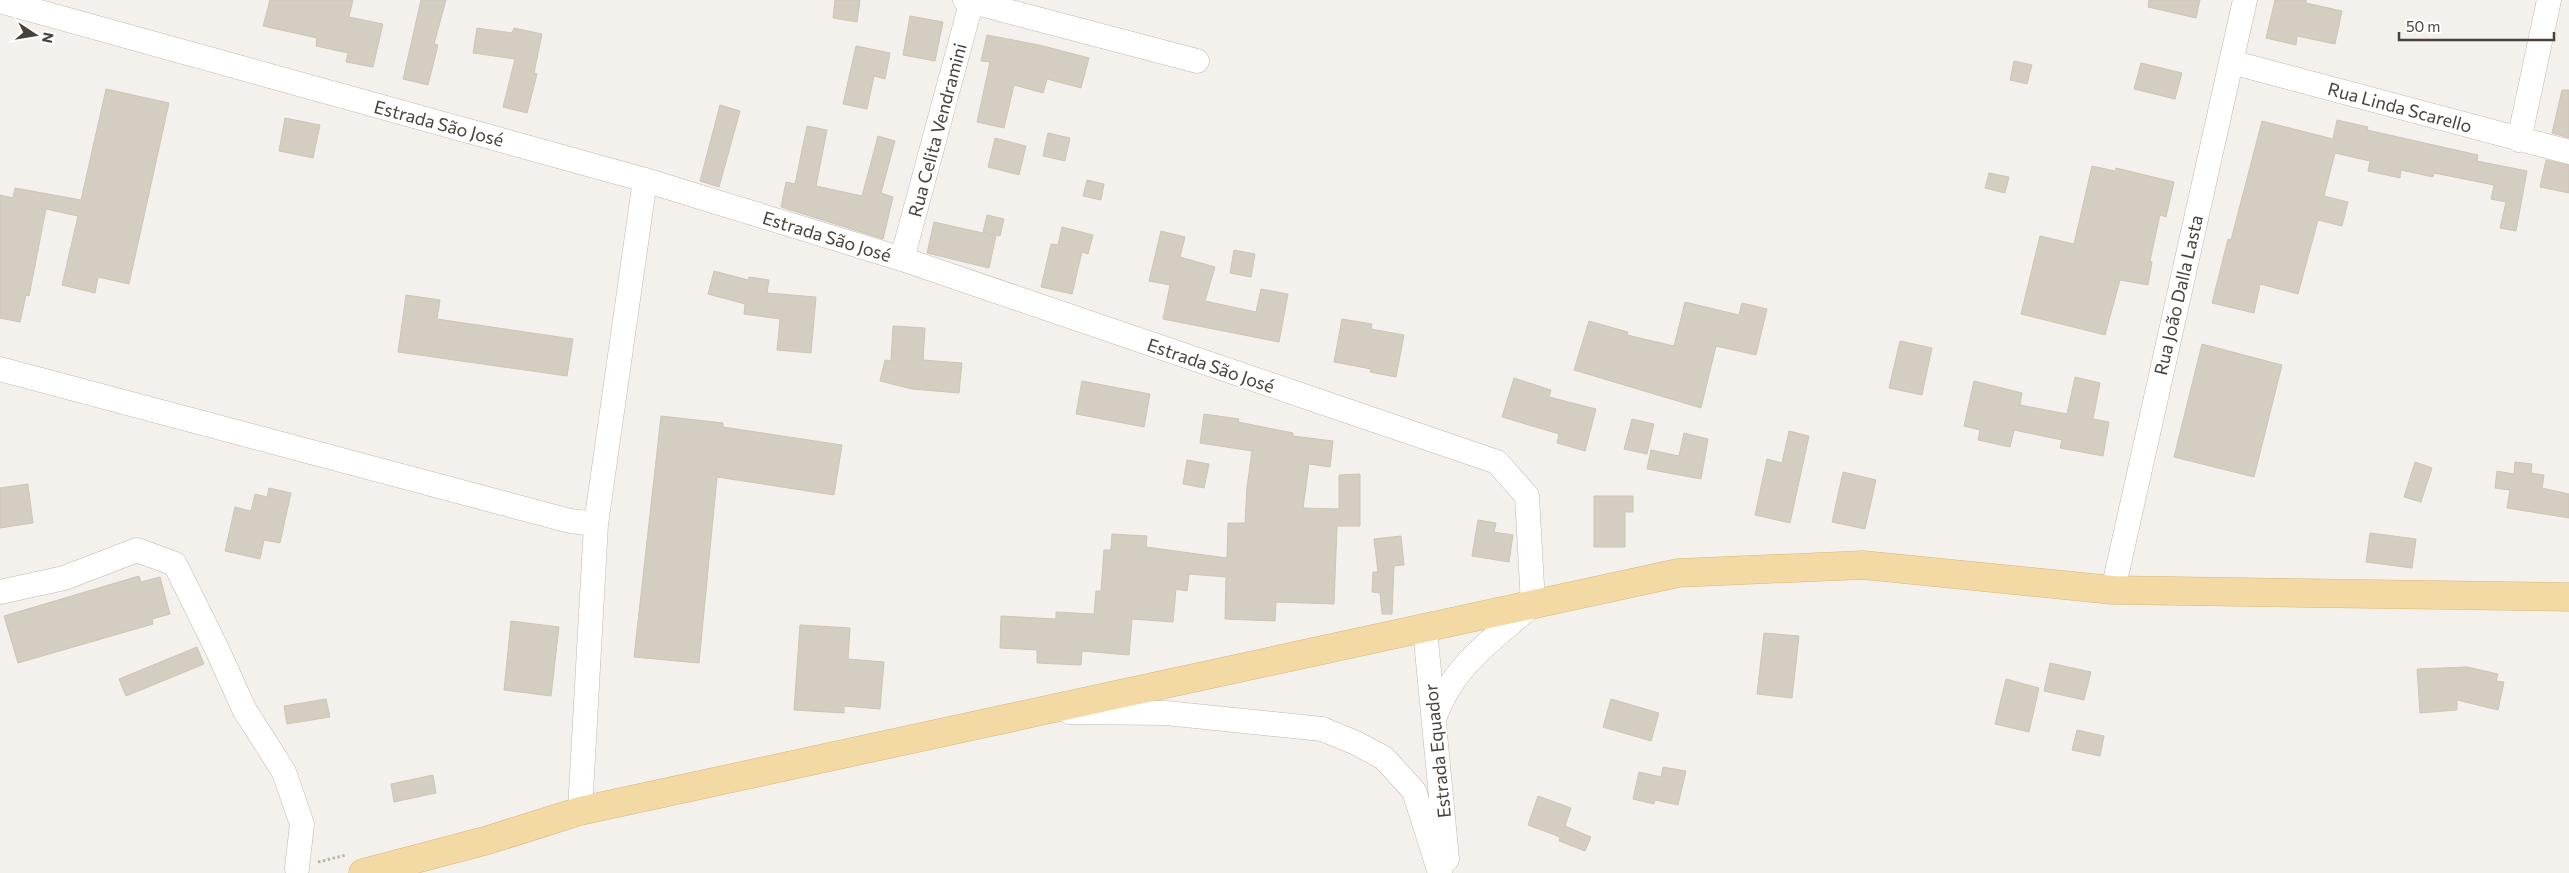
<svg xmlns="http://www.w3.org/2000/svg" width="2569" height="873" font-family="Commissioner,sans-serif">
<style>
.building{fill:#d4cdc2;stroke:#cec4b6}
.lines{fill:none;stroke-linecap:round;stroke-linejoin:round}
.minor-casing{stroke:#bfb8af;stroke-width:25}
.major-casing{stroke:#d7b776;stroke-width:29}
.path{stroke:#bfb4a2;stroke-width:3;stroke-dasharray:2.5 2.5;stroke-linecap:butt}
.minor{stroke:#fff;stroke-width:24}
.major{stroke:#f3daa5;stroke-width:28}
.labels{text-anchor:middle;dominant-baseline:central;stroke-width:4;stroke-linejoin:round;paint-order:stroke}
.street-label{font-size:18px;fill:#48423a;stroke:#fff}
</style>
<rect width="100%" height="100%" fill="#f4f1ec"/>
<path class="building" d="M270 0H353L349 17 383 24 373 67 346 62 348 53 316 46 317 38 263 26Z
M421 0H446L434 44 438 45 428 85 403 79Z
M835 0H860L857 22 833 18Z
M2149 0H2200L2196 18 2148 7Z
M2275 0H2306V3L2342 11 2335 44 2297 36 2296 45 2266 38Z
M910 16 943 22 935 61 903 55Z
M477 28 512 33 514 28 542 34 534 73 537 74 527 113 503 107 515 59 473 53Z
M987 35 1039 45 1089 58 1081 88 1047 79 1043 93 1014 85 1004 128 977 122 990 62 981 61Z
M856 46 890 53 885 79 874 76 867 109 843 104Z
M2014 61 2032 65 2027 84 2010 80Z
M2141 63 2182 73 2175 99 2134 89Z
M106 89 169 103 129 284 98 277 95 293 62 285 78 216 46 209 29 296 26 295 20 322 0 318V195L13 198 15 188 81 200Z
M2562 90H2569V138L2552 133Z
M720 105 740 111 719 187 700 181Z
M285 118 320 125 313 158 279 151Z
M2337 120 2368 127 2367 130 2478 155 2477 161 2527 171 2516 231 2500 228 2506 202 2491 199 2494 185 2434 173 2433 177 2401 170 2400 178 2368 171 2370 161 2335 153 2324 196 2348 202 2342 226 2318 220 2298 294 2260 284 2254 313 2212 303 2228 239 2231 240 2262 121 2333 139Z
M807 126 827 130 816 186 862 196 878 136 895 141 881 193 893 197 883 239 781 207 786 182 795 184Z
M1048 133 1070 138 1065 161 1043 156Z
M995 138 1026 146 1019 175 988 167Z
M2546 160 2569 165V193L2540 187Z
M2092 166 2115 171 2116 168 2174 182 2166 217 2160 215 2150 261 2152 262 2148 285 2120 280 2105 335 2021 314 2040 236 2074 244Z
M1989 173 2009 177 2005 193 1985 188Z
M1087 180 1104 184 1101 200 1083 196Z
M987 215 1004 219 1000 236 983 232Z
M934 222 996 236 989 268 927 253Z
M1062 227 1093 235 1088 254 1082 252 1072 294 1041 287 1051 244 1058 245Z
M1161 231 1185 237 1180 257 1215 267 1205 301 1256 312 1261 289 1288 294 1279 342 1163 319 1170 285 1149 281Z
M1234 250 1255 254 1251 277 1230 273Z
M714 271 748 280 749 277 769 280 767 293 816 297 811 353 777 350 780 319 744 314 745 304 708 294Z
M406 295 440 300 437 319 573 339 567 376 398 352Z
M1685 302 1739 315 1742 303 1767 309 1756 355 1716 346 1701 408 1574 370 1589 321 1628 332 1627 335 1674 346Z
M1342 319 1372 324 1371 329 1404 335 1396 377 1370 372 1371 369 1334 362Z
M893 326 925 328 923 360 962 363 959 393 912 389 880 381 885 360 891 361Z
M1900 341 1932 348 1922 395 1889 388Z
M2202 344 2282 365 2254 477 2174 457Z
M2075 377 2100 383 2093 419 2109 422 2103 456 2060 448 2062 440 2014 430 2010 447 1978 440 1980 430 1964 426 1974 381 2022 393 2020 405 2067 414Z
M1514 378 1551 390 1549 397 1596 409 1585 451 1557 443 1559 434 1502 417Z
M1082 381 1150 394 1144 427 1076 414Z
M1204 414 1239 419 1238 422 1293 433V436L1333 441 1330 467 1309 464 1303 508 1339 509V475L1360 474V526H1337L1334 604 1276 602 1275 621 1225 619 1226 577 1189 574 1187 591 1176 589 1173 622 1132 619 1129 655 1082 651 1081 665 1037 663V650L1000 648 1001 616 1056 619V612L1094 614 1096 591H1101L1104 550H1111L1112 534 1147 536 1146 547 1227 558 1228 523H1245L1247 487 1252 451 1200 443Z
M661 416 723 423V427L842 445 834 495 717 477 699 663 634 657Z
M1632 419 1654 424 1647 454 1624 449Z
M1789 431 1809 436 1790 523 1755 515 1767 459 1782 463Z
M1684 433 1708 439 1701 479 1647 469 1651 450 1679 456Z
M1187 460 1209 464 1204 488 1183 484Z
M2415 462 2432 468 2421 502 2404 497Z
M2515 462 2532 464 2531 473 2544 475 2542 488 2569 494V518L2507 508 2510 490 2495 488 2497 471 2514 474Z
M1843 472 1876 480 1865 529 1832 522Z
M28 484 33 523 0 528V488Z
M269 488 291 493 280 543 264 540 260 559 225 551 235 507 251 511 255 494 267 497Z
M1594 496H1633V512H1625V547H1594Z
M1478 520 1496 523 1494 532 1513 535 1509 562 1472 556Z
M2370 533 2416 539 2412 568 2366 562Z
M1401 536 1404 565 1394 566 1392 614H1382L1380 593 1372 592 1373 572H1378L1374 539Z
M139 576 141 582 160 577 170 614 152 619 153 624 18 663 4 616Z
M511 621 559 627 551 696 504 690Z
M800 625 850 628 848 659 884 662 880 709 844 706V713L794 710Z
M1764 633 1799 636 1792 698 1757 694Z
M197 647 204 664 126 696 119 679Z
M2050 663 2091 672 2084 700 2044 691Z
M2467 667 2498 674 2496 681 2504 682 2498 710 2457 700V710L2420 713 2417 669Z
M2006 679 2039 688 2029 732 1995 724Z
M326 699 330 717 287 724 284 706Z
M1611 699 1659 713 1651 741 1603 727Z
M2077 730 2104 736 2100 756 2072 750Z
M1663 767 1686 771 1678 805 1655 800 1654 804 1633 799 1639 772 1661 777Z
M433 775 436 793 394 802 391 784Z
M1538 796 1571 808 1565 826 1591 837 1585 851 1559 841 1560 837 1528 825Z"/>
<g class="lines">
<g class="minor-casing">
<path id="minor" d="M965 0 1197 61
M0 1 645 180 902 259 1497 462 1527 496 1533 604C1492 641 1453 664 1434 719
M2231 62 2569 152
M2519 140 2549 0
M902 259 972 0
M0 369 570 521 596 524
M2113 590 2245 0
M0 592 64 578 137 550 175 564 216 647 244 709 284 772 302 824 297 868
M1425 630 1447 859
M1069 712 1166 713 1322 729 1356 743 1384 758 1414 791 1440 873
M580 811 596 524 645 180"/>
</g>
<g class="major-casing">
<path id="major" d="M363 873 488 840 580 811 1678 573 1863 565 2113 590 2569 597"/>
</g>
<path class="path" d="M318 862 346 855"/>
<use href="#minor" class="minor"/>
<use href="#major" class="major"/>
</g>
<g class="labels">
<g class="street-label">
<text transform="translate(2400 107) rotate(15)">Rua Linda Scarello</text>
<text transform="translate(439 123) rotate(15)">Estrada São José</text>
<text transform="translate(937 130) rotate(-75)">Rua Celita Vendramini</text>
<text transform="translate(827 236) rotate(17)">Estrada São José</text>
<text transform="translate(2178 295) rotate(-77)">Rua João Dalla Lasta</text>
<text transform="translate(1211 365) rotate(19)">Estrada São José</text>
<text transform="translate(1437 751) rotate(-96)">Estrada Equador</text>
</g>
</g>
<g transform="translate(35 35) rotate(102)" stroke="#ffffff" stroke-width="4" paint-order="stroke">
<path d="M0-4L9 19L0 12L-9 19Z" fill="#48423a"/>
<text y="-8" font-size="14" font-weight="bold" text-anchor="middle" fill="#48423a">N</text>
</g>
<path d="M2399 32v8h155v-8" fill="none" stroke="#48423a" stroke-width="2.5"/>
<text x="2406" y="32" font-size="15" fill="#48423a" stroke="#ffffff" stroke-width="4" paint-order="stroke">50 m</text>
</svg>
